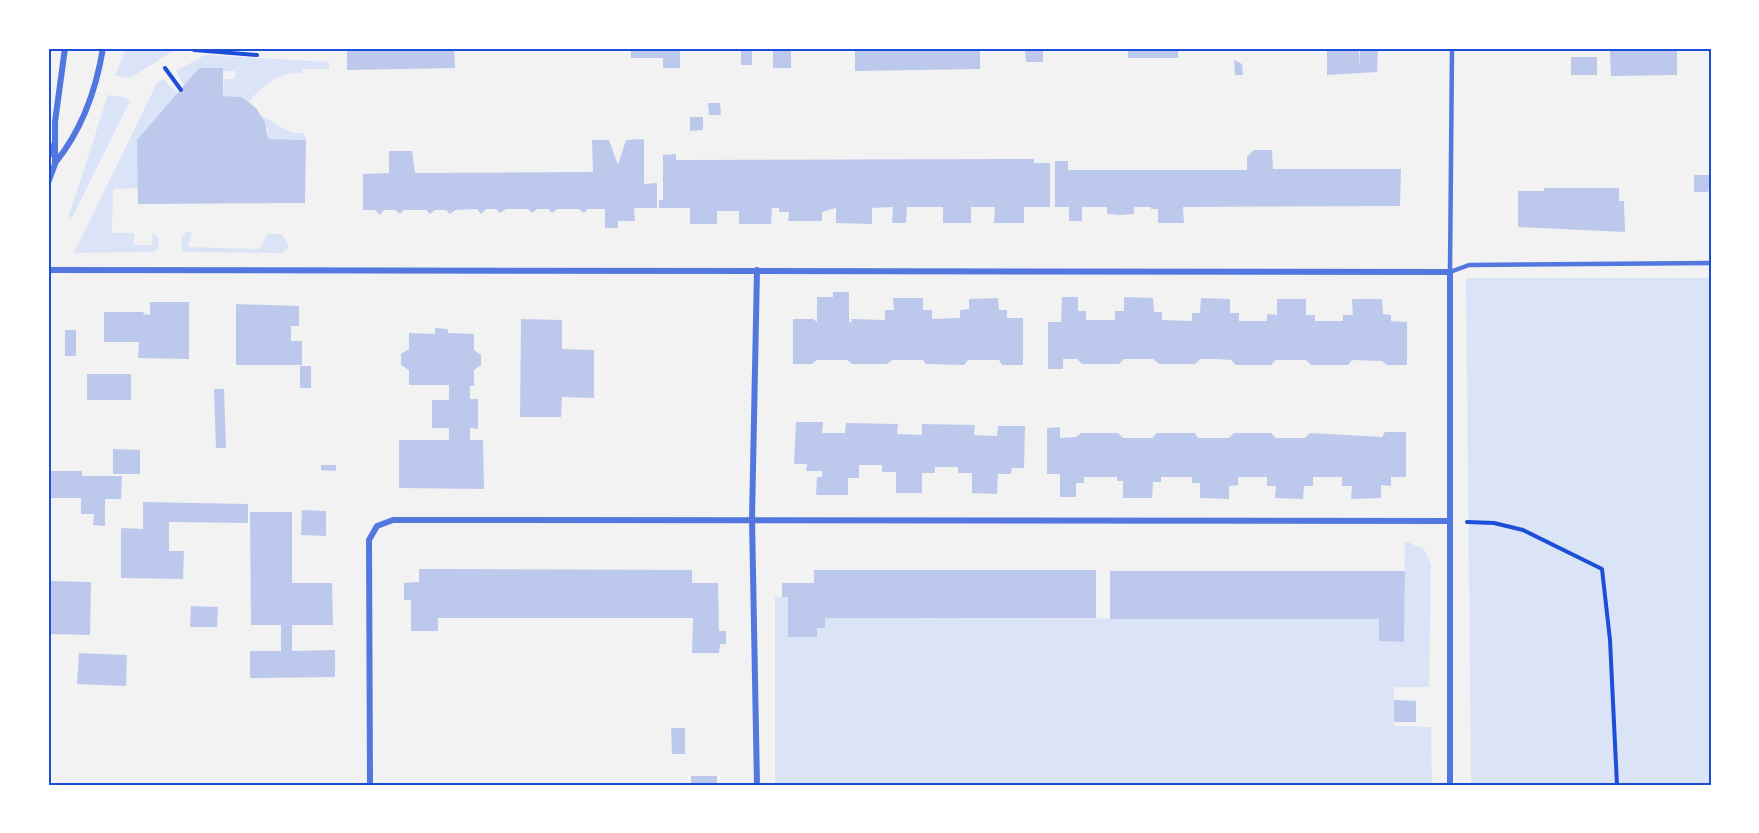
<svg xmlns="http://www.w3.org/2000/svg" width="1759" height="833" font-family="'DejaVu Sans',sans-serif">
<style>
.green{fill:#dbe4f7}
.building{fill:#bdc9ec}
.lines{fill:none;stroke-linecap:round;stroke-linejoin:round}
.path{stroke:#1d4ed8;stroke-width:4}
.service{stroke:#5277de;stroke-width:4.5}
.minor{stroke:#5277de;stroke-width:6}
.neatline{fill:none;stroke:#1d4ed8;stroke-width:2}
</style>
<rect width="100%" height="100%" fill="#f2f2f2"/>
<path class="green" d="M126 48H178L130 78 115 76Z
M205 55 329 62V69H303L302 73C281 71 261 86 249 102L242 97 223 96 224 79H235V71H223V68H199L184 86 176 71Z
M163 79 178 93 138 188 113 189 112 233H134V245H152L153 232 159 238 158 249 154 252 74 253 157 83Z
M108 95 125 97 130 101 71 220 68 218Z
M262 116C278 123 284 134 304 133L306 140 268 139V130Z
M186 232H192L188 247 259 249 268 234H282L289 247 282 253 185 252 182 249 181 238Z
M1466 278H1710L1711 785H1471Z
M1405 541 1424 549 1431 564 1429 687H1394V726L1431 727 1432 785H775V597H788L817 628 825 627V618L1379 619V641L1404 642Z"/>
<path class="building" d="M347 48H454L455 68 347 70Z
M631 48H680V68H663V58H631Z
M855 48H980V69L855 71Z
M1025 48H1043V62H1026Z
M1128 48H1178V58H1128Z
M1360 48H1378L1377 72 1327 75V51H1359L1360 69Z
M1635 48 1677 49V75L1611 76 1610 51H1635Z
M773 49H791V68H773Z
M741 51H752V65H741Z
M1571 57H1597V75H1571Z
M1234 60 1242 64 1243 75H1235Z
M199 68H223V96L242 97 256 108 265 122 268 139 306 140 305 203 138 204 137 140Z
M708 103H720L721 115H709Z
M690 117H703V130L690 131Z
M644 139V184L657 183V208H634L635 221H618V228H605V209H588L584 213 579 209H557L552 213 548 209H537L532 213 528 209H506L500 213 496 209H486L481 214 477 209 455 210 450 214 446 210H435L430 214 426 210H404L400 214 395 210H384L380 215 375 210H363V174L389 173V151H412L415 173 593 172 592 140H609L618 165 626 140Z
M1254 150H1272L1273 169H1401L1400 206 1183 207 1184 223H1158V209H1151V207H1134V214L1120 215 1107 214V207H1082V221H1069V207H1055V161H1068V170H1247V157Z
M676 154V160L1034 159V163H1050V207H1024V223H994L995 207H971V223H943V207H907L906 223H892L893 207 872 208V224L836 223V208L822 212V221H788L789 212H779V208H772L771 224H739V211H717V224H690V208H659V200H663V155Z
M1694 175H1711L1708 192H1694Z
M1544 188H1619V201H1624L1625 232 1518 227V191H1544Z
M833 292H849V322H852L851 319 885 320V310H894L893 298H923V310H932V319L960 318V310L969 309V299L998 298 999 310H1007V318H1023V365H1002L999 360H968L964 365 926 364 923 360H892L887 364H852L847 360H817L812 364H793V319H813L817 322V297H833Z
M1062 297H1078V311H1086V320H1115V311H1124V297L1153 298 1154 312H1162V320L1192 321V313H1200L1201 298 1230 299V313H1239V321H1267V314L1277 315V299H1306V315H1315V321H1343V315H1353L1352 299H1382L1383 314 1391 315V321L1407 322V365H1387L1382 361 1352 360 1348 365H1311L1306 360H1276L1271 365H1236L1231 360 1215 359H1200L1195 364H1159L1153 359H1124L1119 364H1082L1077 359H1063V369H1048V322H1061Z
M150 302H189V359L138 358 139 342H104V312H144L143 314 150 315Z
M236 304 299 306V326H291V341H302V365H236Z
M521 319 562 320V349L594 350V398L562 397 561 417H520Z
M435 328 448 329V333L474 334V350L481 355V365L474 370V386H470V399H478V429L470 428V440H483L484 489 399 488V440H449V428H432V400H449V385H409V370L401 365V354L409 349V333L435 334Z
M65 330H76V356H65Z
M300 366H311V388H300Z
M87 374H131V400H87Z
M214 389H224L226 448H216Z
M796 422H823L822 433H845L846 423 898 424 897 434 922 435V424L975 425 974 435 997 436 998 426H1025L1024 468H1012L1011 474H998L997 494 972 493V473H958V467H935V473H922V493H896V472H882V465H859V478H848V495H816L817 477H822V471H806L807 464H794Z
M1060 427V438L1076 437 1081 433H1118L1123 438H1152L1157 433H1195L1198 438H1229L1234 433H1271L1276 438H1305L1310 433 1382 437 1385 432H1406V477H1391V486L1381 485V498L1351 499 1352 486H1342V477H1313V486H1304L1303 499 1275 498 1276 486H1267V477H1238V485L1229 486V499L1200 498V483H1192V477H1161V482H1153L1152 498H1123V481H1117V477H1084V483H1076V497H1060V474H1047V428Z
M113 449 140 450V474H113Z
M321 465H336V471L321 470Z
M48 471H82V476H122L121 499H105V526L93 525 94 514H81V498H48Z
M143 502 248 504V523L169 522V551H184L183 579 121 578V528L143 529Z
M302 510 326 511V536L301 535Z
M250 512H292V583H332L333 625H292V651L335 650V677L250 678V651H281V625H251Z
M419 569 692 570V583H718L719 631H726V644H720L719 653H692L693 618H438V631H411V600H404V583L419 582Z
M814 570H1096V618H825V628H817V637H788V597H782V583H814Z
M1110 571H1405L1404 642 1379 641V619H1110Z
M48 581 91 582 90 635 48 634Z
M191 606 218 607 217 627H190Z
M79 653 127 655 126 686 77 684Z
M1394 700 1416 701V722H1394Z
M671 728H685V754H672Z
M691 776H717V785H691Z"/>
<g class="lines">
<path class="path" d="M194 50 257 55
M165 68 181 90
M1467 522 1494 523 1523 530 1602 569 1610 640 1617 785"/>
<path class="service" d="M1452 48 1450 272 1469 265 1711 263"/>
<path class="minor" d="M48 142 52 154
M55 163C82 130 96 91 103 48
M48 183 55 164V122L65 48
M48 270 1450 272V785
M370 785 369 540 377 526 393 520 1450 521
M757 785 752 519 757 270"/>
</g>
<rect width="1759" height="833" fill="none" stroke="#ffffff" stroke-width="99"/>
<rect x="50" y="50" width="1660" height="734" class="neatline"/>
</svg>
